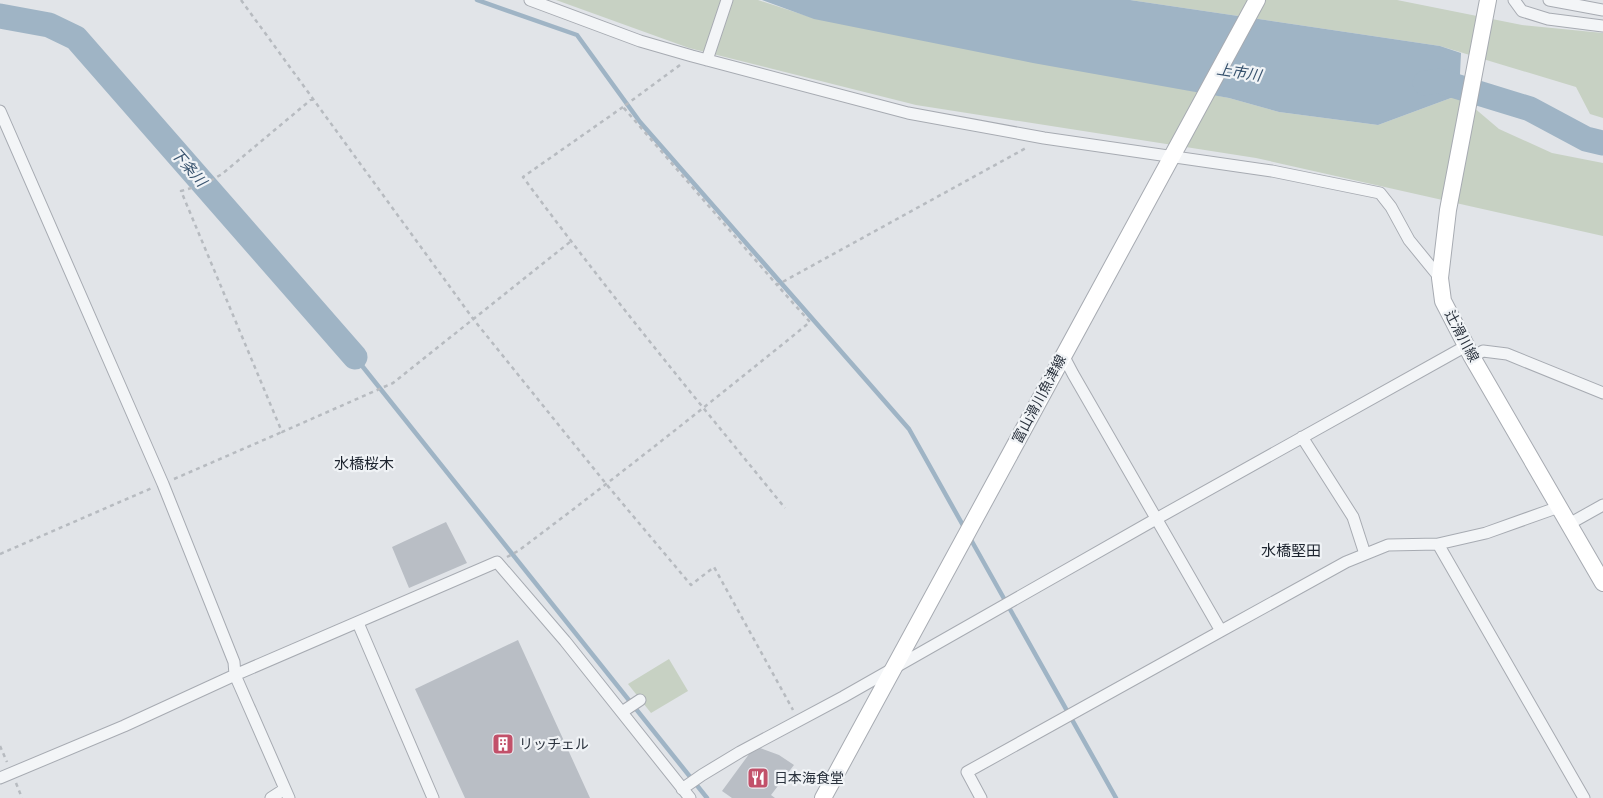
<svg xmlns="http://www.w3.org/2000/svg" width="1603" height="798" font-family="'Space Grotesk','Noto Sans JP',sans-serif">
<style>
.green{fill:#c7d1c3}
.water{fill:#9fb4c5}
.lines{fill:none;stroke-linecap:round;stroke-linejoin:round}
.stream{stroke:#9fb4c5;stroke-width:4.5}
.river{stroke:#9fb4c5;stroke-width:25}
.building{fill:#b9bec5}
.minor-casing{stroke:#a7abb2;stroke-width:13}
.secondary-casing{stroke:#a7abb2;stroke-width:18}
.path{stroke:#b7bbc0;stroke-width:2.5;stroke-dasharray:4 4;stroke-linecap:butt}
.minor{stroke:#f3f5f7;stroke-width:11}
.secondary{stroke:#fff;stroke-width:16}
.labels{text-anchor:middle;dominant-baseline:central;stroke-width:4.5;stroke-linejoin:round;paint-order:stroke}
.street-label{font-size:14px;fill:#2b333e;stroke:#f0f3f6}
.poi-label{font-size:14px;fill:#2b333e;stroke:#f0f3f6;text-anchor:start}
.water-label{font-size:15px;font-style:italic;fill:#39546f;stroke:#f0f3f6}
.neighbourhood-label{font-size:15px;fill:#1d242f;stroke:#f0f3f6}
</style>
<rect width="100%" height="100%" fill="#e1e4e8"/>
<path class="green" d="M556 0H758L810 17 1229 98 1279 112 1378 125 1459 95 1499 129 1552 153 1603 163V236L1256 158 916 105 689 48Z
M1130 0H1397L1522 25 1603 33V118L1590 114 1576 87 1440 46Z
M669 659 688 691 651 713 628 684Z"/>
<path class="water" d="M762 0H1130L1440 46 1461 53 1459 95 1378 125 1279 112 1229 98 1033 63 814 19Z"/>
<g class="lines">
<path class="stream" d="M477 0 577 35 640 122 909 429 965 529
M355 357 707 798
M970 538 1116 798"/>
<path class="river" d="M0 16 49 25 76 38 355 357
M1425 83 1439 81 1530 109 1586 139 1603 143"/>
</g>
<path class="building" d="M446 522 467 563 409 588 392 547Z
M518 640 590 798H465L415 689Z
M755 746 779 755 794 765 771 795 775 798H732L722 791Z"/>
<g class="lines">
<g class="minor-casing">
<path id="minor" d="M530 0 640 41 692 56 908 113 1044 138 1272 171 1380 193 1391 207 1409 240 1440 278
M1514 0 1522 11 1548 19 1603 26
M1549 0 1603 10
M707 60 727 0
M0 111 163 484 234 662 235 675 289 798
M1063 355 1073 374 1221 631 1346 562 1388 545 1438 544 1486 533 1559 507
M1472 357 1483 351 1507 354 1603 393
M1302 437 1353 517 1365 554
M1569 524 1603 505
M1438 544 1584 798
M358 623 433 798
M622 712 640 700
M0 778 124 726 235 675 497 562 565 641 690 798
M682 789 702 775 740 752 843 697 1156 519 1466 346
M271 798 285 789
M981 798 967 772 1221 631"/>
</g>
<g class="secondary-casing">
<path id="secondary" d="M1488 0 1448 210 1440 278 1443 301 1472 357 1603 583
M823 798 1257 0"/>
</g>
<path class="path" d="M241 0 474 320 607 485 691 585 714 567 793 710
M680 65 623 107 777 285
M313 98 222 174 205 184 181 191 282 432 393 383 570 242
M623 107 523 177C606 290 696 399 785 508
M174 479 282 432
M0 554 152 488
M507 557 518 551C617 477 714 400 810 322L777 285 1026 148
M0 746 7 762
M16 783 22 798"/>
<use href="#minor" class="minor"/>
<use href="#secondary" class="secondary"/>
</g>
<defs>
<g id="building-square" transform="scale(1.125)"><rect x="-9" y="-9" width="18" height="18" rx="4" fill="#c2516a" stroke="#f0f3f6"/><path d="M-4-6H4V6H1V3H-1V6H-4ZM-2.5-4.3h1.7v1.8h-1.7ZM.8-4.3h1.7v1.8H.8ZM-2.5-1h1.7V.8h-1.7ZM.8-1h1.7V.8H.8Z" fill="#fff"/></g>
<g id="restaurant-square" transform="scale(1.125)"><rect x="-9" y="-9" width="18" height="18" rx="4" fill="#c2516a" stroke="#f0f3f6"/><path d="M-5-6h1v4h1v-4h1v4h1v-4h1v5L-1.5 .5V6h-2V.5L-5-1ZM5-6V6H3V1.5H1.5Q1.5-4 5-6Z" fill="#fff"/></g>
</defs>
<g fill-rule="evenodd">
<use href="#building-square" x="503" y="744"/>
<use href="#restaurant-square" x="758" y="778"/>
</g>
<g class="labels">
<g class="street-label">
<text transform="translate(1462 336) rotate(62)">辻滑川線</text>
<text transform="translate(1039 399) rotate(-62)">富山滑川魚津線</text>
</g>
<g class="poi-label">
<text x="519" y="744">リッチェル</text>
<text x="774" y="778">日本海食堂</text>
</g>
<g class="water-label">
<text transform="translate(1239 72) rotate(9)">上市川</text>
<text transform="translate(189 167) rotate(49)">下条川</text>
</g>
<g class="neighbourhood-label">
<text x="364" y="463">水橋桜木</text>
<text x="1291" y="550">水橋堅田</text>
</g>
</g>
</svg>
